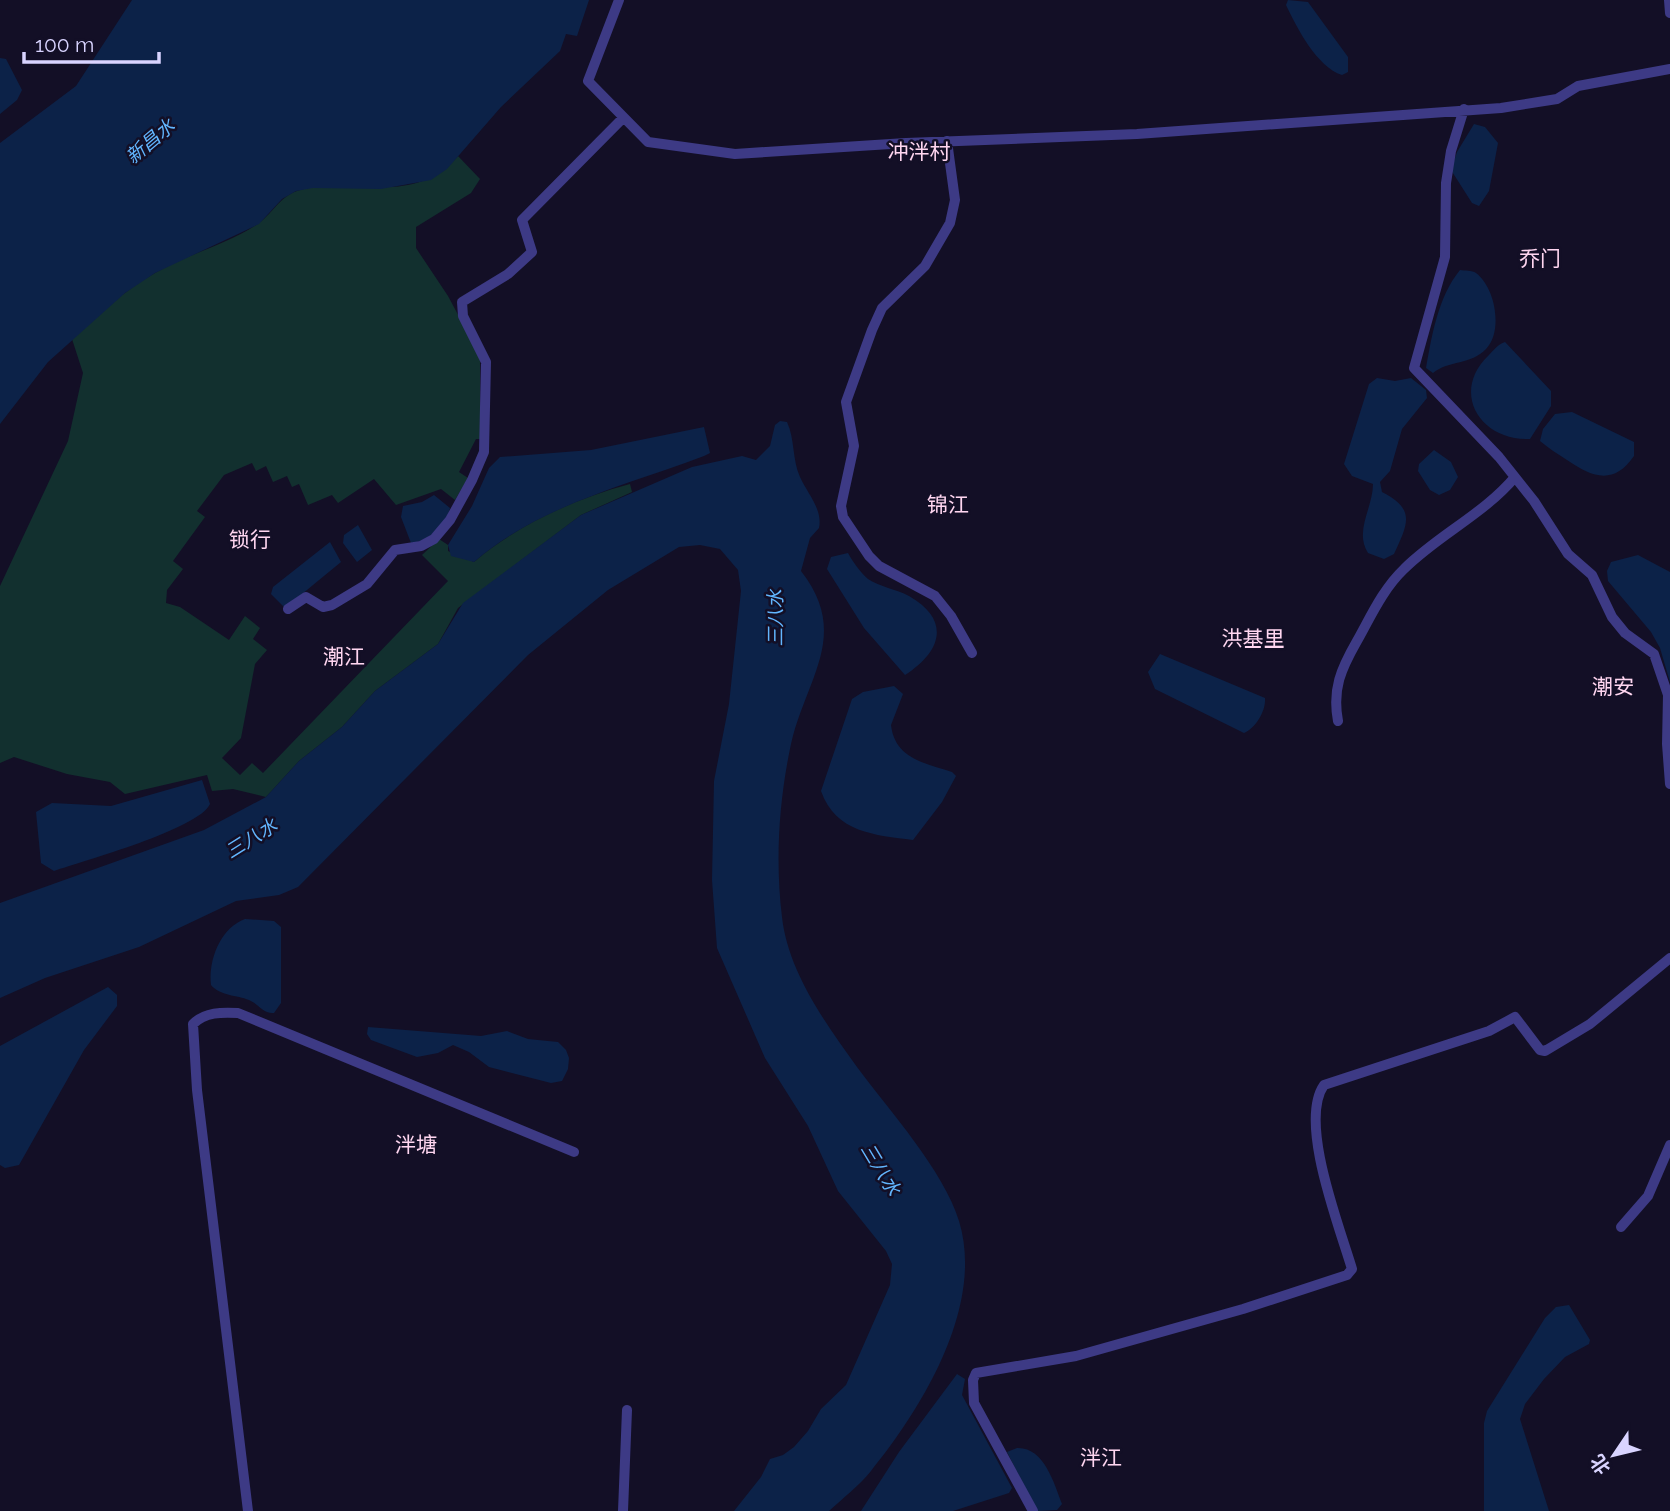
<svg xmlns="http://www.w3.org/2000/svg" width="1670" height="1511" font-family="Raleway,'Noto Sans SC',sans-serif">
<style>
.green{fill:#12302f}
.water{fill:#0c2248}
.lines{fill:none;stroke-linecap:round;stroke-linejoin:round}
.street{stroke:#3d3a85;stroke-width:10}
.labels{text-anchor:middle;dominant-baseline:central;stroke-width:5;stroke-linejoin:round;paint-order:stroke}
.water-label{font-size:19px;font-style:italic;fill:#62b6ff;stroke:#130f26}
.quarter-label{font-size:21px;fill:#ffd6f0;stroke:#130f26}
</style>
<rect width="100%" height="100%" fill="#130f26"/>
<path class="green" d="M458 156 480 179 471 193 416 227V248L448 296 480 356V439H476L459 472 468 478 455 500 441 489 396 505 374 479 338 503 332 495 308 505 299 484 292 487 287 476 273 482 266 466 256 471 252 463 224 475 197 511 205 517 173 561 183 569 167 590 166 603 180 607 229 640 245 616 260 628 253 639 267 650 255 664 241 738 222 758 240 775 252 763 263 773 448 581 422 555 439 539 448 545V551L474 562C519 524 574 499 630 484L632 492 581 515 458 608 438 644 375 691 342 727 299 761 266 797 233 789 212 791 207 775 125 794 110 782 67 774 14 757 0 763V586L68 441 83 373 72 339C98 316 124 290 155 273 187 254 226 245 256 225 272 215 279 197 297 191 352 172 409 211 458 156Z"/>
<path class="water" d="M132 0H589L577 36 566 34 560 51 501 107 447 169 431 180 381 189 313 188 296 191 282 199 259 224 155 273 125 293 48 362 0 424V143L76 86Z
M1288 0 1308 2 1348 57V72L1342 75C1317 67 1297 28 1286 5Z
M0 58 6 59 22 90 17 100 0 114Z
M1474 124 1485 127 1498 143 1489 191 1479 206 1472 203 1451 170 1457 152Z
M1460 270C1465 271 1472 270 1476 273 1496 288 1503 332 1486 349 1471 365 1449 360 1433 373L1426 368C1432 335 1438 297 1460 270Z
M1505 342 1551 391V406L1530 439C1481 441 1450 393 1488 356 1494 350 1498 344 1505 342Z
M1377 378 1395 381 1411 378 1426 390 1427 398 1402 429 1390 471 1380 482 1382 492C1416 509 1408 524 1394 554L1384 559 1368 553C1354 531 1373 508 1373 484L1352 476 1344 464 1369 384Z
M1572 412 1634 442V456C1614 485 1593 478 1567 460 1558 454 1548 448 1540 441L1543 429 1555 414Z
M780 421 787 422C795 439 792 459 800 477 807 493 823 509 819 528L810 538 801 571C851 635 806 678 791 744 779 800 775 860 782 917 788 972 826 1024 857 1067 889 1110 944 1171 959 1221 985 1306 922 1408 871 1471 859 1486 843 1498 829 1511H734L761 1477 770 1459 783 1455 794 1447 808 1431 821 1409 846 1385 890 1285 892 1264 886 1251 838 1191 808 1126 765 1058 717 948 712 880 714 781 729 704 741 591 738 570 720 549 700 545 679 547 608 590 528 655 298 887 279 895 236 901 139 947 45 978 0 998V903L204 830 266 797 299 761 342 727 375 691 438 644 463 603 581 515 692 467 742 456 756 460 770 446 775 425Z
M704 427 710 453 704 456C625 486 540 505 474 562L451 556 448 545 472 506 489 468 500 457 591 450Z
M1434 450 1451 462 1458 477 1450 490 1439 495 1430 490 1418 471 1419 464Z
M434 495 450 508C447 524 428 542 411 543L401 517 403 506 422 502Z
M358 525 372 550 357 562 343 543 344 535Z
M330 542 341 562 285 608 271 594 273 587Z
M848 553C853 562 860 572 868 579 880 587 896 589 909 596 951 620 942 651 905 675L864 628 827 569 831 557Z
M1638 555 1670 572V682L1660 648 1651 632 1608 581 1607 571 1611 562Z
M1160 654 1265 698C1266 711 1256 728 1244 733L1155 689 1148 672Z
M894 686 903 694 891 725C895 759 925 763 952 772L956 776 942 802 913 840C875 835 836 833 821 791L852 699 863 692Z
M202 780 210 804C199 829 83 861 54 871L41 863 36 812 52 803 111 806Z
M245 919 274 921 281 927V1003L274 1013C263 1014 259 1004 249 1000 237 995 220 996 211 985 208 961 220 928 245 919Z
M108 987 117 995V1006L84 1050 19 1165 5 1168 0 1165V1046Z
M368 1027 481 1036 507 1031 528 1039 558 1042 566 1050 569 1058 568 1069 562 1081 551 1083 489 1067 469 1052 453 1045 438 1053 417 1057 371 1040 367 1034Z
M1569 1305 1590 1340 1589 1344 1565 1357 1544 1379 1525 1404 1520 1419 1549 1511H1484V1423L1487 1411 1545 1318 1556 1307Z
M957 1374 965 1379 962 1395 1012 1488 1009 1493 953 1511H861L899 1452Z
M1017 1448C1044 1447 1054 1483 1062 1504L1057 1510 1037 1511 1007 1452Z"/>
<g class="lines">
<path class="street" d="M619 0 588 81 648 142 735 154 906 143 1137 134 1501 108 1557 99 1578 86 1670 69
M1669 0 1670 13
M1464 109 1451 151 1446 183 1445 257 1414 368 1499 457 1534 501 1568 554 1592 575 1612 617 1625 633 1654 654 1668 695 1667 744 1670 784
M947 141 955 200 950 223 925 266 882 308 872 330 846 402 854 446 841 506 843 517 869 556 879 566 935 596 951 616 972 653
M288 609 306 597 323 607 332 605 367 584 395 550 421 546 434 539 450 520 472 480 484 452 486 362 463 316 462 302 508 274 532 252 522 220 623 118
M1338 721C1332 689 1341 669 1357 641 1371 616 1383 589 1404 569 1438 535 1484 514 1515 477
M1621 1227 1648 1196 1670 1145
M248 1511 197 1090 193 1024C205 1012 222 1012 238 1013L574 1152
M623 1511 627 1410
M1033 1511 974 1403 973 1380 976 1373 1076 1356 1243 1309 1347 1275 1352 1269C1340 1228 1298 1122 1324 1085L1489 1031 1515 1017 1540 1050 1545 1051 1590 1024 1670 958"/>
</g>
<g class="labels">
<g class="water-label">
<text transform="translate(150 141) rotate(-40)">新昌水</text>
<text transform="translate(775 618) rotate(-90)">三八水</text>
<text transform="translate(251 838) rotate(-32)">三八水</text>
<text transform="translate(881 1169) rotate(59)">三八水</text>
</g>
<g class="quarter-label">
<text x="919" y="151">冲泮村</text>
<text x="1540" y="258">乔门</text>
<text x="948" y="504">锦江</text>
<text x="250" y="539">锁行</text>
<text x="1253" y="638">洪基里</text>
<text x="344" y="656">潮江</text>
<text x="1613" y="686">潮安</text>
<text x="416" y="1144">泮塘</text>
<text x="1101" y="1457">泮江</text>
</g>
</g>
<g transform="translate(1614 1455) rotate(235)" stroke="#130f26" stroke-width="5" paint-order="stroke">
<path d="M0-5L12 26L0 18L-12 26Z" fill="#d9d4ff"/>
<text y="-10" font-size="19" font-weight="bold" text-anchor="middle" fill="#d9d4ff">北</text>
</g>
<path d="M24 52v10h135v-10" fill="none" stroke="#d9d4ff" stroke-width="3.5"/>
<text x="35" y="52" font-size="21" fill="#d9d4ff" stroke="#130f26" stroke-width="5" paint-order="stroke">100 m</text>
</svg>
